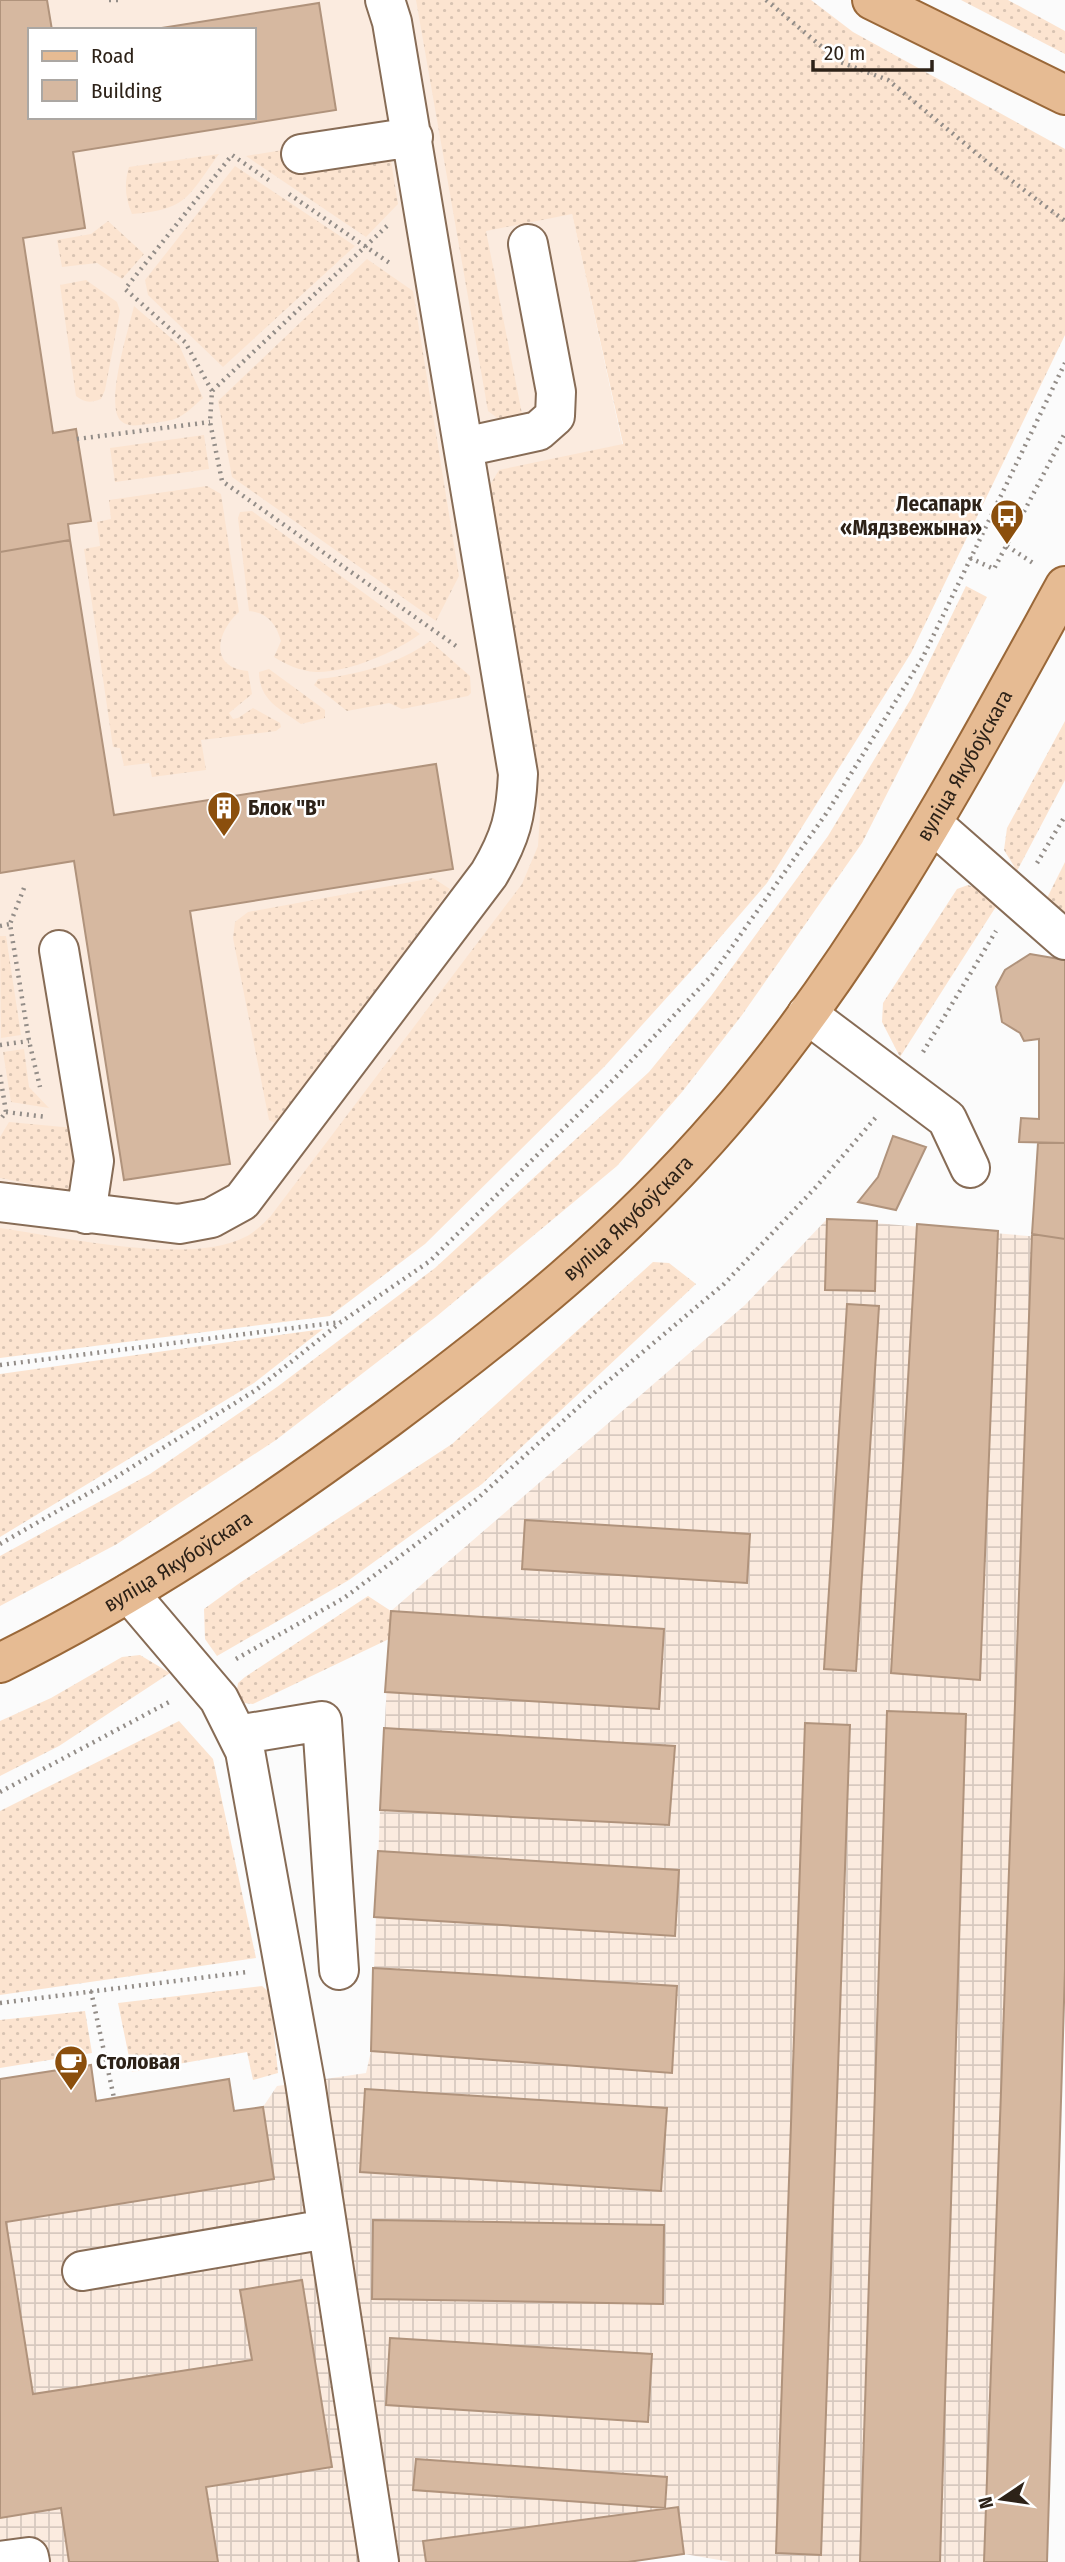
<svg xmlns="http://www.w3.org/2000/svg" width="1065" height="2562" font-family="'Fira Sans Condensed',sans-serif">
<style>
.built{fill:#fbebdf;fill-rule:evenodd}
.industrial{fill:url(#industrial-grid)}
.grass{fill:url(#grass-dots)}
.building{fill:#d6b8a0;stroke:#b0937c;stroke-width:2}
.lines{fill:none;stroke-linecap:round;stroke-linejoin:round}
.minor-casing{stroke:#876c56;stroke-width:42}
.major-casing{stroke:#9a6839;stroke-width:42}
.path{stroke:#938d88;stroke-width:4.5;stroke-dasharray:2 5;stroke-linecap:butt}
.minor{stroke:#fff;stroke-width:38}
.major{stroke:#e6bb93;stroke-width:38}
.labels{text-anchor:middle;dominant-baseline:central;stroke-width:5;stroke-linejoin:round;paint-order:stroke}
.poi-label{font-size:21px;font-weight:bold;fill:#2d2218;stroke:#fff;text-anchor:start}
.street-label{font-size:21px;fill:#2d2218;stroke:#fff}
</style>
<defs>
<pattern id="industrial-grid" width="8" height="8" patternUnits="userSpaceOnUse" patternTransform="scale(1.75)"><rect width="8" height="8" fill="#fbebdf"/><path d="M0 4h8M4 0v8" fill="none" stroke="#d7c9bf"/></pattern>
<pattern id="grass-dots" width="8" height="8" patternUnits="userSpaceOnUse" patternTransform="scale(1.75)"><rect width="8" height="8" fill="#fce4d0"/><path d="M2 2h.1M6 6h.1" fill="none" stroke="#d8c3b2" stroke-width="1.8" stroke-linecap="round"/></pattern>
</defs>
<rect width="100%" height="100%" fill="#fbfbfb"/>
<path class="built" d="M0 0H519L527 7 709 840 270 1311 0 1345ZM30 30H254V117H30Z"/>
<path class="industrial" d="M827 1219 1065 1239V1969L1047 2562H731L684 2554 678 2507 424 2541 426 2562H0V2079L91 2065 97 2101 229 2079 235 2111 263 2107 277 2086 366 2073 371 2051 380 1810 391 1611 745 1305Z"/>
<path class="grass" d="M416 0H811L853 32 1065 149V335L911 653 767 883 699 962 605 1066 425 1244 330 1316 0 1358V1228C63 1237 190 1266 245 1237 254 1233 263 1224 270 1217L522 884 538 846 540 815 490 485 499 470 623 444 572 214 486 231 523 419 504 423 488 411Z
M961 0H1008L1065 31V54Z
M374 135 388 142 398 204 366 237 246 156Z
M219 154C188 196 188 210 132 214 125 198 124 183 129 167Z
M235 166 355 246 223 367 148 295 145 280Z
M108 221 144 254 122 279 97 263 62 267 57 240 91 234Z
M367 259 413 291 459 576 436 621 232 477 218 401Z
M86 280 117 302 120 311 105 390 101 399C90 403 85 403 76 396L60 285Z
M134 306 179 345 203 398C178 420 181 419 147 424 139 425 129 428 121 421 104 405 129 328 134 306Z
M204 435 209 469 115 482 110 448Z
M207 486 221 494 239 612C216 632 209 668 248 671L252 694 229 713 233 719 238 718 253 708 280 723 281 727 276 731 201 740 206 770 152 777 149 763 124 766 120 748 113 747 84 549 100 546 97 522 111 519 109 500Z
M252 511 420 634C396 652 347 673 316 672 300 671 287 665 274 657L281 641C276 624 268 613 249 611L238 518 240 512Z
M966 586 987 597 862 843 742 1015 682 1092 617 1166 437 1316 276 1440 117 1544 0 1606V1556L150 1474 277 1387 435 1268 649 1072 711 996 828 836 912 697Z
M430 641 470 676 471 693 468 696 402 709 389 703 347 711 314 685 318 679C357 675 399 664 430 641Z
M269 669 325 710V718L301 724C280 709 259 700 259 672Z
M1065 721V780L1017 871 1004 850 1007 828Z
M1065 862V921L1045 902Z
M433 878 450 889 281 1121 275 1123 269 1120 233 938 235 922 248 912Z
M968 885 985 891 997 905 900 1057 882 1022 883 1003 957 889Z
M0 936H6L21 1035 1 1038Z
M24 1049 29 1087 49 1108 11 1102 3 1052Z
M9 1122 74 1128 76 1193 0 1178V1137Z
M653 1262 669 1263 696 1284 482 1484 349 1580 217 1656 205 1639 204 1609 241 1582 452 1444Z
M323 1329 254 1383 0 1537V1374Z
M368 1596 391 1611 389 1639 253 1704 244 1703 236 1697 238 1683 245 1677Z
M140 1655 170 1673 59 1746 0 1776V1721L51 1698 122 1657Z
M179 1721 213 1759 256 1958 0 1995V1811Z
M262 1986 270 1993 278 2073 253 2080 247 2052 132 2072 118 2003Z
M85 2011 92 2053 0 2068V2020Z"/>
<path class="building" d="M0 0H47L52 30H30V117H254V30H149L319 3 336 110 73 152 85 228 23 238 53 433 76 429 91 521 68 524 70 540 0 552Z
M70 540 114 815 436 764 453 869 190 911 230 1164 124 1180 74 861 0 873V552Z
M1030 954 1065 960V1143L1019 1142 1021 1118 1039 1119V1039L1024 1041 1020 1033 1002 1022 996 987 1005 970Z
M893 1136 926 1147 896 1210 858 1202 878 1177Z
M1038 1143H1065V1239L1032 1234Z
M827 1219 877 1221 875 1291 825 1290Z
M917 1224 998 1231 980 1680 891 1673Z
M1032 1234 1065 1239V1969L1047 2562H984Z
M847 1304 879 1306 856 1671 824 1669Z
M525 1520 750 1534 747 1583 522 1569Z
M391 1611 664 1629 659 1709 385 1692Z
M887 1711 966 1714 940 2562H860Z
M805 1723 850 1725 821 2555 776 2553Z
M384 1728 675 1746 669 1825 380 1810Z
M378 1851 679 1870 675 1936 374 1917Z
M373 1968 677 1986 672 2073 371 2051Z
M91 2065 96 2101 229 2079 234 2111 263 2107 274 2179 6 2222 33 2394 252 2360 240 2290 302 2280 332 2467 206 2487 218 2562H69L61 2508 0 2518V2079Z
M365 2089 667 2108 661 2191 360 2172Z
M373 2220 664 2225 663 2304 372 2299Z
M390 2338 652 2354 648 2422 386 2405Z
M416 2459 667 2477 665 2508 413 2490Z
M678 2507 684 2554 628 2562H426L423 2541Z"/>
<g class="lines">
<g class="minor-casing">
<path id="minor" d="M301 154 413 137
M464 447 538 431 555 416 556 392 528 244
M934 825 1065 940
M59 950 94 1161 86 1214
M807 1014 947 1119 970 1168
M0 1202 179 1224 211 1218 242 1201 489 874C511 837 516 816 518 774L392 22 385 0
M129 1593 219 1699 245 1751 305 2082 379 2562
M237 1735 322 1721 339 1970
M82 2271 327 2229
M0 2561 29 2557 30 2562"/>
</g>
<g class="major-casing">
<g id="major">
<path d="M872 0 1065 95"/>
<path id="s1" d="M0 1663C139 1594 262 1511 387 1419 508 1329 624 1236 723 1121 862 961 963 771 1065 586"/>
</g>
</g>
<path class="path" d="M109 0H123
M766 0 840 62 888 80 987 162 1065 221
M289 194 391 264
M387 226 212 391 210 422 222 481 456 646
M212 391 185 342 125 289 232 155 270 181
M77 439 210 422
M1007 546 1033 563
M970 558 994 569 1065 433
M1037 863 1065 816
M24 888 10 924 29 1041 40 1087
M0 926 10 924
M0 1045 29 1041
M923 1052 996 931
M0 1075 6 1112 0 1120
M6 1112 46 1117
M0 1365 341 1322
M0 1544 108 1482 256 1390 341 1322 430 1261 615 1078 712 975 828 811 923 657 1065 363
M236 1659 344 1598 478 1498 595 1392 724 1284 816 1187 877 1116
M0 1792 169 1702
M91 1991 114 2098
M0 2003 247 1972"/>
<use href="#minor" class="minor"/>
<use href="#major" class="major"/>
</g>
<defs>
<g id="bus-pin" transform="scale(1.75)"><path d="M0 17L-7.5 6A9.5 9.5 0 1 1 7.5 6Z" fill="#8b4f0d" stroke="#fff"/><path d="M-5-6H5V4H4V6H2V4H-2V6H-4V4H-5ZM-3.5-4V0h7V-4ZM-3.5 1.2v1.5H-2V1.2ZM2 1.2v1.5H3.5V1.2Z" fill="#fff"/></g>
<g id="building-pin" transform="scale(1.75)"><path d="M0 17L-7.5 6A9.5 9.5 0 1 1 7.5 6Z" fill="#8b4f0d" stroke="#fff"/><path d="M-4-6H4V6H1V3H-1V6H-4ZM-2.5-4.3h1.7v1.8h-1.7ZM.8-4.3h1.7v1.8H.8ZM-2.5-1h1.7V.8h-1.7ZM.8-1h1.7V.8H.8Z" fill="#fff"/></g>
<g id="cafe-pin" transform="scale(1.75)"><path d="M0 17L-7.5 6A9.5 9.5 0 1 1 7.5 6Z" fill="#8b4f0d" stroke="#fff"/><path d="M-5.5-4.5H6V0H3Q3 3.5 0 3.5H-2.5Q-5.5 3.5-5.5 0ZM3-3.2v2h1.7v-2ZM-6 4.5H4V6H-6Z" fill="#fff"/></g>
</defs>
<g fill-rule="evenodd">
<use href="#bus-pin" x="1007" y="516"/>
<use href="#building-pin" x="224" y="808"/>
<use href="#cafe-pin" x="71" y="2062"/>
</g>
<g class="labels">
<g class="poi-label">
<text x="982" y="504" text-anchor="end">Лесапарк<tspan x="982" dy="24">«Мядзвежына»</tspan></text>
<text x="248" y="808">Блок "В"</text>
<text x="96" y="2062">Cтоловая</text>
</g>
<g class="street-label">
<text stroke="none"><textPath href="#s1" startOffset="1339">вуліца Якубоўскага</textPath></text>
<text stroke="none"><textPath href="#s1" startOffset="772">вуліца Якубоўскага</textPath></text>
<text stroke="none"><textPath href="#s1" startOffset="205">вуліца Якубоўскага</textPath></text>
</g>
</g>
<rect x="28" y="28" width="228" height="91" fill="#ffffff" stroke="#aba7a3" stroke-width="2"/>
<rect x="42" y="51" width="35" height="10" fill="#e6bb93" stroke="#aba7a3" stroke-width="2"/>
<text x="91" y="63" font-size="21" fill="#2d2218">Road</text>
<rect x="42" y="80" width="35" height="21" fill="#d6b8a0" stroke="#aba7a3" stroke-width="2"/>
<text x="91" y="98" font-size="21" fill="#2d2218">Building</text>
<g transform="translate(1002 2499) rotate(257)" stroke="#ffffff" stroke-width="5" paint-order="stroke">
<path d="M0-5L12 26L0 18L-12 26Z" fill="#2d2218"/>
<text y="-10" font-size="19" font-weight="bold" text-anchor="middle" fill="#2d2218">N</text>
</g>
<path d="M813 60v10h119v-10" fill="none" stroke="#2d2218" stroke-width="3.5"/>
<text x="824" y="60" font-size="21" fill="#2d2218" stroke="#ffffff" stroke-width="5" paint-order="stroke">20 m</text>
</svg>
